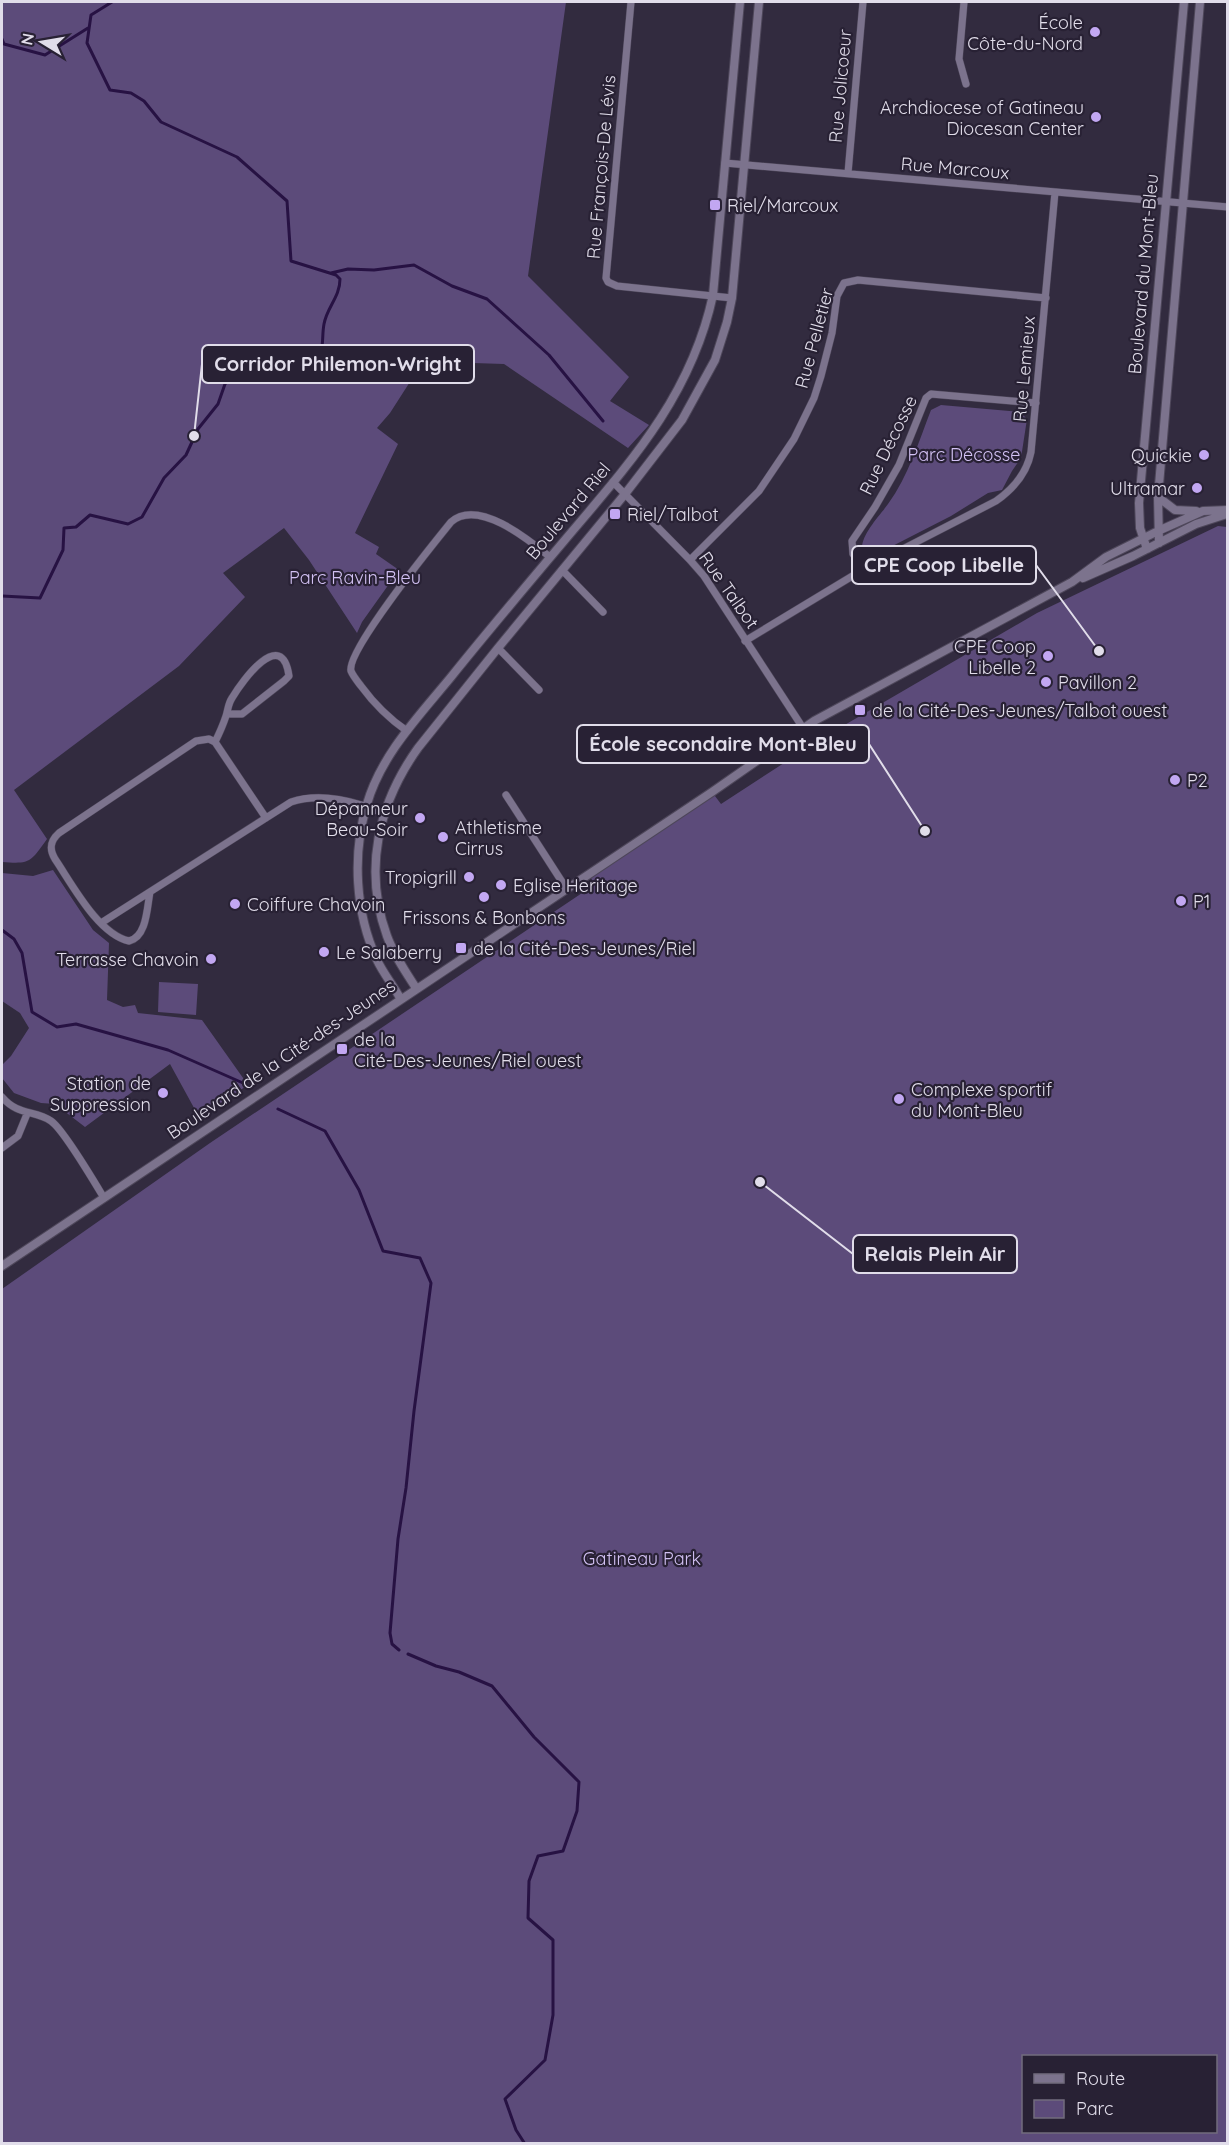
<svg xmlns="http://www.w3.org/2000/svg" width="1229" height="2145" font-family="Quicksand,sans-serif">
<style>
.green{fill:#5c4b7a;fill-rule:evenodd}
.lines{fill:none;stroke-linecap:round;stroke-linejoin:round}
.stream{stroke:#271243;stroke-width:3}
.minor-casing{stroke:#4e475a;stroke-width:8}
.tertiary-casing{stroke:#4e475a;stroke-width:10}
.minor{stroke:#7c738d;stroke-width:7}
.tertiary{stroke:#7c738d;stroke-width:8}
.poi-dot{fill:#c2a7f2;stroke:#282134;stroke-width:2}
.labels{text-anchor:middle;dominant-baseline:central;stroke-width:4.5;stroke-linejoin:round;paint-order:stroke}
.poi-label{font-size:18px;fill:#e1ddea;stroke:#282134;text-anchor:start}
.street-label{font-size:18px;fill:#e1ddea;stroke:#282134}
.park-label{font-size:18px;fill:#d2c1f3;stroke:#282134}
.leader{fill:none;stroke:#e1ddea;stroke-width:2}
.callout-dot{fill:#e1ddea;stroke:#282134;stroke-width:2}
.callout{fill:#282134;stroke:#e1ddea;stroke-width:2}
.callout-label{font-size:20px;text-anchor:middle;font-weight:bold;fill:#e1ddea}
</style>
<rect width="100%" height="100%" fill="#322b3f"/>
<path class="green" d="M2 2H566L528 276 629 377 610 401 649 425 628 448 504 364 473 363 429 370 415 374 390 413 377 428 398 444 355 533 379 547 376 554 399 570 362 622 357 633 309 560 284 528 223 573 245 597 179 666 14 790 47 839C30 863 30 864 2 862Z
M941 405 1020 412 1027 419 1021 458 1012 471 1002 490 988 493 951 516 871 557 864 556C855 540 879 517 888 504 908 477 919 441 931 410Z
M1218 526 1227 527V2143H2V1289L210 1143 594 885 589 873 712 792 721 804 824 737 1037 613ZM1024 2056H1216V2132H1024Z
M53 870 93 930 109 943 107 1000 123 1007 135 1005 138 1013 202 1020 248 1085 199 1117 170 1064 85 1127 55 1104 41 1103 14 1093 2 1078V1065L11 1056 29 1028 20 1013 2 1001V873L33 876Z
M159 982 198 984 196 1015 158 1012Z"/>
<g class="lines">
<path class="stream" d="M2 39 4 44 45 55 88 28
M331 273 348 269 374 270 414 265 452 286 487 299 549 355 603 421
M2 596 40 598 63 550 64 528 76 527 90 515 128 524 142 517 164 478 186 455 198 429 218 404 225 384 245 364H313C326 350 321 340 324 324 327 307 340 297 340 279L336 275 291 261 287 201 237 157 161 122 144 101 131 93 110 90 87 43 91 15 112 2
M2 930 14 939 22 953 32 1012 57 1027 76 1024 168 1050 243 1083
M278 1109 325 1131 359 1190 383 1251 420 1258 431 1283 414 1411 406 1488 398 1539 390 1633 392 1644 399 1650
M408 1654 436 1666 459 1672 492 1686 534 1737 579 1782 577 1811 563 1851 538 1856 529 1881 528 1918 553 1940V2015L545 2060 505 2099 516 2130 525 2144"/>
<g class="minor-casing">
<path id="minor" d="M631 2 606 278 608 282 617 286 732 298
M964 2 959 59 966 84
M725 163 1228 207
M848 173 863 2
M613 482 690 560 704 576 803 728
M690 560 759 491 794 439 814 398 821 376 832 333 837 296 844 283 858 280 1046 298
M864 569 853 554 852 541 875 507 899 465 926 398 931 394 1036 403
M562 570 603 612
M745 641 864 569 996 501C1013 489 1027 473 1031 452L1055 192
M498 648 539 690
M407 731C388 718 375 705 361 686 358 682 353 676 351 671 346 651 434 543 451 522 478 498 529 540 550 557
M215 742C219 734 223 725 226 716 228 710 228 704 232 698 242 681 282 626 289 676L284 681 242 714H227
M506 795 566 888
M150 892C147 907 147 937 129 941 98 934 72 884 55 859 49 849 50 841 59 833L196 741 209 739 215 742 266 818
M101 923 291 802C320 792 357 801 384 814
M2 1097C18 1116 35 1110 51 1121 63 1129 95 1183 104 1198
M2 1148 18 1136 27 1114"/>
</g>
<g class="tertiary-casing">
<path id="tertiary" d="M1158 497 1175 510 1196 511
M1159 543 1158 497 1200 2
M1147 549 1140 528 1139 503 1184 2
M1083 578 1133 556 1196 524 1227 514
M416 988C405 971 394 955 387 936 363 870 378 804 418 748L498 648 625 494 682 420 715 360 727 322 732 298 759 2
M400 998C393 985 383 973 377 960 355 912 352 854 367 804 381 755 419 716 451 677 488 631 526 586 564 541 629 464 691 397 713 295L740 2
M2 1266 712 792 814 721 1072 582 1106 557 1158 531 1203 511 1228 510"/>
</g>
<use href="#minor" class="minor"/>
<use href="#tertiary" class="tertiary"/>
</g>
<g class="poi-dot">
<circle cx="1095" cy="32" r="6"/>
<circle cx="1096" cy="117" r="6"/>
<rect x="709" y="199" width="12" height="12" rx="3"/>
<circle cx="1204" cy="455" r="6"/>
<circle cx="1197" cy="488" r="6"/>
<rect x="609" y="508" width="12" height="12" rx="3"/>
<circle cx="1048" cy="656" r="6"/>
<circle cx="1046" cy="682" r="6"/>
<rect x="854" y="704" width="12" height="12" rx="3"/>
<circle cx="1175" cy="780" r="6"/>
<circle cx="420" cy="818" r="6"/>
<circle cx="443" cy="837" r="6"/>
<circle cx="469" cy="877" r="6"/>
<circle cx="501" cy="885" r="6"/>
<circle cx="484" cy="897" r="6"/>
<circle cx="1181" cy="901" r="6"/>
<circle cx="235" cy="904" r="6"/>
<rect x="455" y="942" width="12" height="12" rx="3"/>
<circle cx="324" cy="952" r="6"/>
<circle cx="211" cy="959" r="6"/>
<rect x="336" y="1043" width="12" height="12" rx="3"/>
<circle cx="163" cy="1093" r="6"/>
<circle cx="899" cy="1099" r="6"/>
</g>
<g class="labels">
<g class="poi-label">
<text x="1083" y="22" text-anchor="end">École<tspan x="1083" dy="21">Côte-du-Nord</tspan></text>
<text x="1084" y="107" text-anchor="end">Archdiocese of Gatineau<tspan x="1084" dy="21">Diocesan Center</tspan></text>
<text x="727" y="205">Riel/Marcoux</text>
<text x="1192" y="455" text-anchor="end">Quickie</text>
<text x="1185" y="488" text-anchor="end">Ultramar</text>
<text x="627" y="514">Riel/Talbot</text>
<text x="1036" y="646" text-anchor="end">CPE Coop<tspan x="1036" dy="21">Libelle 2</tspan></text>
<text x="1058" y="682">Pavillon 2</text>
<text x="872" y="710">de la Cité-Des-Jeunes/Talbot ouest</text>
<text x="1187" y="780">P2</text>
<text x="408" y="808" text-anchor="end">Dépanneur<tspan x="408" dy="21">Beau-Soir</tspan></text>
<text x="455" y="827">Athletisme<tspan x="455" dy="21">Cirrus</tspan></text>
<text x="457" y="877" text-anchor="end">Tropigrill</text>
<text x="513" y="885">Eglise Heritage</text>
<text x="1193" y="901">P1</text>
<text x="247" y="904">Coiffure Chavoin</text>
<text x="484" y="917" text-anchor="middle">Frissons &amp; Bonbons</text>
<text x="473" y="948">de la Cité-Des-Jeunes/Riel</text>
<text x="336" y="952">Le Salaberry</text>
<text x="199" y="959" text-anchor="end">Terrasse Chavoin</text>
<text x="354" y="1039">de la<tspan x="354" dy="21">Cité-Des-Jeunes/Riel ouest</tspan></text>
<text x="151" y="1083" text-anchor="end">Station de<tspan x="151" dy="21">Suppression</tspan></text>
<text x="911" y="1089">Complexe sportif<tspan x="911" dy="21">du Mont-Bleu</tspan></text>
</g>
<g class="street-label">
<text transform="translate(840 86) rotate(-85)">Rue Jolicoeur</text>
<text transform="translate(601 167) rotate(-85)">Rue François-De Lévis</text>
<text transform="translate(955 168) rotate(5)">Rue Marcoux</text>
<text transform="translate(1143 274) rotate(-85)">Boulevard du Mont-Bleu</text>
<text transform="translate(814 338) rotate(-75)">Rue Pelletier</text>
<text transform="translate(1024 369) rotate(-85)">Rue Lemieux</text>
<text transform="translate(888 445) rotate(-64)">Rue Décosse</text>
<text transform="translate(568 511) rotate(-50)">Boulevard Riel</text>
<text transform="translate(729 590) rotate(55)">Rue Talbot</text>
<text transform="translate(281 1059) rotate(-34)">Boulevard de la Cité-des-Jeunes</text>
</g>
<g class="park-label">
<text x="964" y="454">Parc Décosse</text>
<text x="355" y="577">Parc Ravin-Bleu</text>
<text x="642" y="1558">Gatineau Park</text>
</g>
</g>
<path class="leader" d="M194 436L202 364M1099 651L1036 565M925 831L869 744M760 1182L853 1254"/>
<g class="callout-dot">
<circle cx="194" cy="436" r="6"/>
<circle cx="1099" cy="651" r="6"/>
<circle cx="925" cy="831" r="6"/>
<circle cx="760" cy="1182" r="6"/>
</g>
<g class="callout">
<rect x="202" y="345" width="272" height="38" rx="6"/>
<rect x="852" y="546" width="184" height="38" rx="6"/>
<rect x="577" y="725" width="292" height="38" rx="6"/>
<rect x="853" y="1235" width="164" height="38" rx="6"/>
</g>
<g class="callout-label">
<text x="338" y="371">Corridor Philemon-Wright</text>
<text x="944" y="572">CPE Coop Libelle</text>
<text x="723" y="751">École secondaire Mont-Bleu</text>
<text x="935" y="1261">Relais Plein Air</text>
</g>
<rect width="1229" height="2145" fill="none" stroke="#e1ddea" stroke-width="6"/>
<rect x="1022" y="2055" width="195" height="78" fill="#282134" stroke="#726c7d" stroke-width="1.5"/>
<rect x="1034" y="2074" width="30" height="9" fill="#7c738d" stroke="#726c7d" stroke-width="1.5"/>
<text x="1076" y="2085" font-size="18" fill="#e1ddea">Route</text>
<rect x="1034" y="2100" width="30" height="18" fill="#5c4b7a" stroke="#726c7d" stroke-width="1.5"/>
<text x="1076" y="2115" font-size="18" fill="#e1ddea">Parc</text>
<g transform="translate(42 42) rotate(281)" stroke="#282134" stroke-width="4.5" paint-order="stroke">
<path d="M0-4.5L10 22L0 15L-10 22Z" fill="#e1ddea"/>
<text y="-9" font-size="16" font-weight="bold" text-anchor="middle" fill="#e1ddea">N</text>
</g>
</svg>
